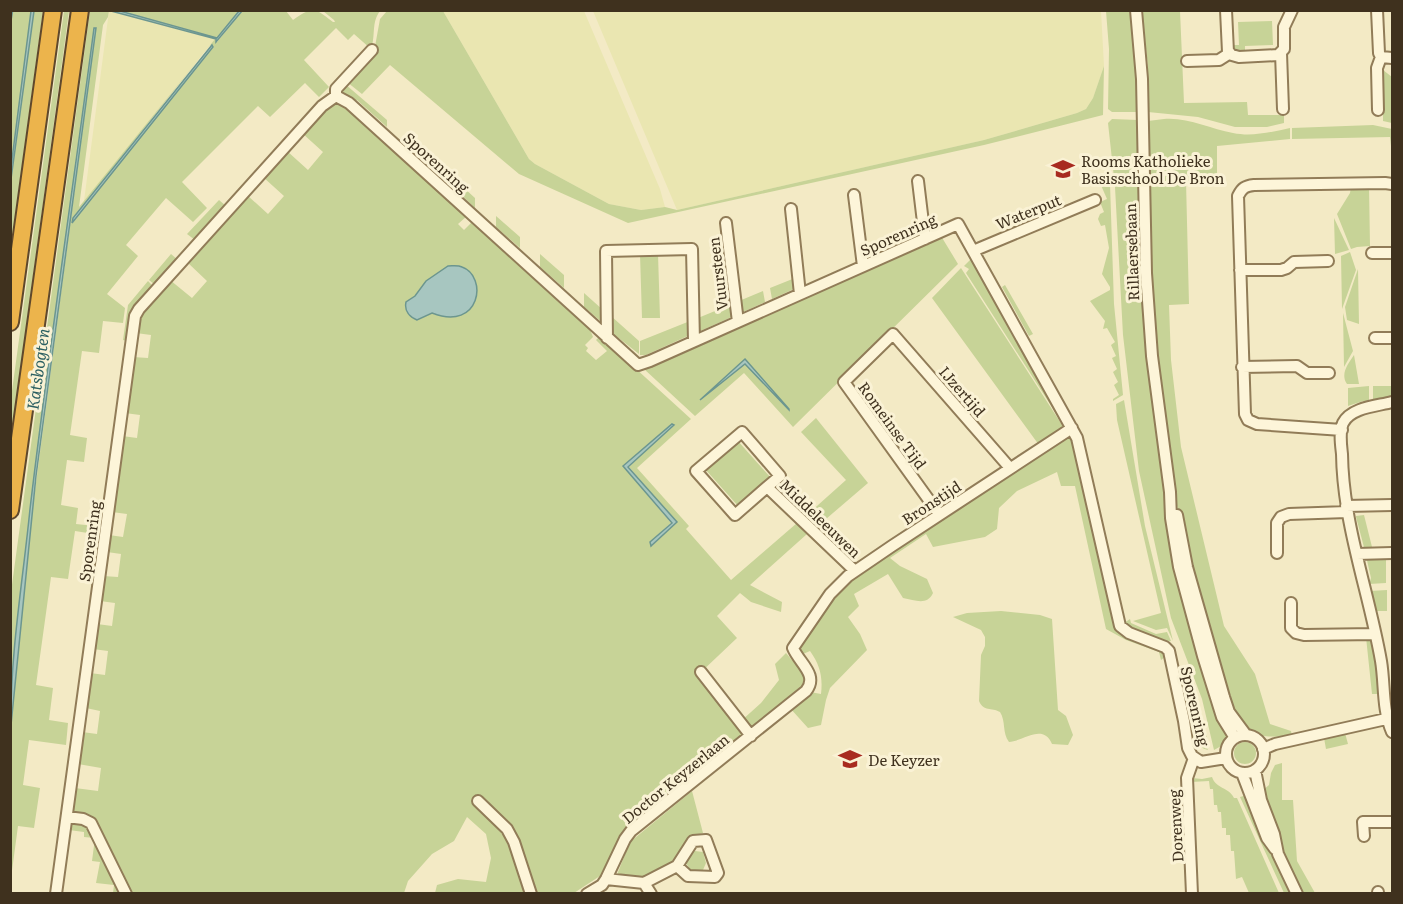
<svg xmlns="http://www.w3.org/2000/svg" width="1403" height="904" font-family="Literata,serif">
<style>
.farmland{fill:#eae6b1}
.green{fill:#c7d397;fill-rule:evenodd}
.water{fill:#a7c6c0;stroke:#6c968f;stroke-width:1.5}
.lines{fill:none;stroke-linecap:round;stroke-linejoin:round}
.stream{stroke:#6c968f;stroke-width:3}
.minor-casing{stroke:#917c58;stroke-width:14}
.highway-casing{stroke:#5f482c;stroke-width:20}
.minor{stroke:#fdf5d9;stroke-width:10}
.highway{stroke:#ecb44c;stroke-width:16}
.labels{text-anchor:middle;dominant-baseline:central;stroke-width:6;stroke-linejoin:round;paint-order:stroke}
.poi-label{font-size:15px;fill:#3f311e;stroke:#faf2d5;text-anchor:start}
.street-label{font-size:15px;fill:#3f311e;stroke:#faf2d5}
.water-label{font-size:16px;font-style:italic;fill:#2b5f61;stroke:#faf2d5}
</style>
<rect width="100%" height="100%" fill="#f3eac5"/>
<path class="farmland" d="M109 11 215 39 84 201Z
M443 11H584L660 189 665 207 641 210 609 204 535 164 529 159Z
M593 11H1101L1104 66 1093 98 1086 109 1077 113 984 140 677 210Z"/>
<path class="green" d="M375 10 380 11C371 23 376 35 371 49L354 34 348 40 336 28 304 60 329 87 319 97 305 83 270 117 258 106 182 182 207 208 193 222 166 198 126 245 138 256 107 294 125 308 123 323 103 321 99 353 82 351 70 435 87 438 84 462 67 460 61 505 78 508 76 524 95 526 94 534 75 531 68 579 51 577 36 685 53 688 49 720 68 723 66 745 29 740 23 785 40 788 34 828 18 826 11 878V725L29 536 96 28 34 477 11 703V592L90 11H109L108 17 103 25 79 207 211 44 215 39 217 42 242 11H286L293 20C314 6 313 7 333 22H335L334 20 323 11ZM210 45 213 47 72 222 73 218Z
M11 11H31L11 167Z
M34 11H43L11 246V179Z
M64 11H69L11 439V398Z
M120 11H239L217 38Z
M387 11H443L529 159 535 164 609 204 641 210 665 207 677 210 984 140 1077 113 1086 109 1093 98 1104 66 1103 115 984 145 628 223 519 174 390 65 362 94 347 82 374 52 380 19Z
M1106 11H1131L1137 70 1138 112H1112L1108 109 1109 49Z
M1142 11H1180L1184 103 1247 102 1248 115H1284V123L1267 127H1235L1198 117 1148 112V67Z
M1272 21 1273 45 1245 46V53L1233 51 1232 45H1239L1238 22Z
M1383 70 1392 77V123L1383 121Z
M345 84 387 120V127L357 100 354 102 340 89Z
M339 103 344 105 467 216 458 224 464 230 473 221 589 327 593 337 585 345 588 348 586 351 596 360 607 351 596 340 600 336 691 419 637 468 689 526 686 529 731 580 797 523 807 534 750 585 782 602 781 612 751 602 740 593 717 616 737 638 699 674 745 733 624 829 603 874 574 893H435L437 885 458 879 486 882 491 858 486 834 467 817 454 841 432 854 408 881 404 893H129L97 826 76 814 73 809 75 788 98 791 101 768 78 764 82 732 97 734 100 711 86 708 90 673 105 675 108 651 93 649 97 624 112 626 115 603 100 601 103 576 118 577 121 554 107 552 109 535 123 537 127 514 112 512 122 436 137 438 140 415 125 413 133 357 148 358 151 335 136 333 138 317 170 280 192 298 207 281 187 262 247 195 268 214 284 196 263 177 287 151 308 170 323 152 302 133C312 122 323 104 339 103ZM477 295 473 306 467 312 436 315 432 313 417 320 406 302 415 296ZM672 424H673L629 467 677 522 652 546 650 545V542L671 523 623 466Z
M1112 119 1138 120 1140 271 1147 354 1157 442 1165 493 1227 733 1223 745 1214 750 1202 699 1171 618 1139 471 1123 335 1115 187 1108 123Z
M1164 119C1188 117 1210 129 1233 133 1252 137 1272 132 1290 128V139L1217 146V180L1186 181 1189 304 1169 305 1171 360 1181 447 1224 626 1255 674 1270 724 1291 731 1292 736C1259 738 1255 737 1232 712 1218 662 1201 613 1189 563 1155 418 1150 269 1148 121Z
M1373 125 1392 129V155L1390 137 1292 139V128Z
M452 177 475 198V208L452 186Z
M1107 179 1110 184 1114 304 1123 395 1113 401V399L1119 395 1114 385 1118 382 1113 372 1117 369 1112 358 1116 356 1111 345 1115 342 1107 328 1103 329 1105 321 1090 301 1110 290V287L1102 274 1109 248 1105 225 1101 226 1098 219 1100 214 1104 212 1100 202 1107 199 1100 183 1093 186 1092 183Z
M1369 186 1370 246 1357 247 1351 249 1337 214 1350 193 1351 187Z
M219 200 226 206 195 240 187 234Z
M496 216 520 237V248L496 227Z
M1334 218 1349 250 1335 254Z
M941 236 958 264 793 427 744 373 695 416 644 369Z
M1350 252 1356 270 1342 309 1341 256Z
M171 254 178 260 155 285 149 280Z
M540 254 564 275V288L540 267Z
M640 254H658L660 318H642Z
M972 258 1064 426 966 273 969 269 964 266Z
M961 268 1064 428 1039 445 932 298Z
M1358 269 1359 324 1347 320 1345 307Z
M795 278 796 288 772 299 770 288Z
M148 281 154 287 127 341 123 340 128 305Z
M1005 285 1033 334 1029 336 1002 287Z
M763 291 765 302 741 313 739 301Z
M584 293 603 310 604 324 584 307Z
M732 304 734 316 698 332V318Z
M1343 313 1353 351 1344 367Z
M611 316 639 341V354L611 332Z
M690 321V335L646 355H640V341Z
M1354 355 1359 384H1347C1340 374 1348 364 1354 355Z
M1369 386V403H1364L1363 401 1348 406V388Z
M1373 386H1391V398L1373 402Z
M1124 400 1145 526 1173 641 1167 628 1156 630 1133 621 1161 613 1117 420 1116 404Z
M816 418 868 483 819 525 808 514 846 480 801 432Z
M1068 437 1073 440 1115 622 1161 650 1165 657 1161 660 1159 652 1126 640 1106 629 1075 486H1061L1057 472 1017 491 999 508 997 529 985 537 933 547 926 534 890 558 900 566 927 579 933 593C927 606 915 600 903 598L888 574 854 594 859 606 848 617 860 634 867 650 830 688 826 700 821 725 808 728 790 708 810 692 821 694C823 677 820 665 810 651L803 654 798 648 834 595 853 577Z
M737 440 771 478 739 507 705 469Z
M1364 515 1373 551H1365L1356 517V516Z
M1386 555V583L1369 584 1371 578 1366 556Z
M1387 590V611H1375L1370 591Z
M1001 611 1040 615 1052 619 1058 710 1066 716 1073 735 1068 745 1052 744C1043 723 1024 741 1009 742 1002 733 1006 721 1000 712 991 707 984 712 979 701L981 655 985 646V637L981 630 953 617 967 613Z
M1130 619 1131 623 1156 634 1167 632 1171 641C1156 644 1135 632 1124 623Z
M1366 637H1371L1378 675 1379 694H1372Z
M786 653 806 677 808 683 752 731 741 721 761 703 779 680 775 664Z
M1196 695 1209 745 1198 727 1192 696Z
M1189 697 1196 727 1208 750C1186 745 1187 717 1184 698Z
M1345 733 1348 744 1326 749 1324 738Z
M1234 753a11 11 0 1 1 22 0a11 11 0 1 1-22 0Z
M1282 763V800H1293L1297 861 1315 893H1303L1288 865 1262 791 1269 785 1271 773 1275 765Z
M1212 777C1216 789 1229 787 1234 798H1237L1279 893H1249L1242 877 1236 879 1234 851H1231L1230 835H1226V828H1222L1221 812H1218L1217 805H1214L1213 789H1210L1209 781 1191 782 1192 778 1202 779Z
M692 791 703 833 689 837 676 861 638 879 616 877 630 842Z
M1247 795 1266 843 1291 893H1284L1240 797Z
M74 822 88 824 123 893H113L114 885 96 883 100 862 92 861 95 838 84 837V832L69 830 70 825Z
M695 851 703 852 706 863 703 870 697 873 691 871 686 863 689 855Z"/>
<path class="water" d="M31 11H34L11 179V167Z
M111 11H120L217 38 239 11H242L216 42V39Z
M94 28H96L36 476 11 725C10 654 23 580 30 509 49 348 73 188 94 28Z
M212 45 213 47 72 223 73 218Z
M448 266C453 266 458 265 462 267 488 276 481 332 432 313L417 320C410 317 404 311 406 302L415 296 426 281Z
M745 359 789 409V410L745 364 700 400Z
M672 424 674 425 628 467 677 522 651 546 650 542 672 523 623 466Z"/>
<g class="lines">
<path class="stream" d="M10 22 12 10"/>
<g class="minor-casing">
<path id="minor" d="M1136 10 1142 79 1146 273 1152 356 1170 492 1171 518 1179 567 1203 656 1222 717 1235 738
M1226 10 1228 52 1232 55 1239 57 1278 55 1284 49V27L1292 10
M1377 10 1379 53 1381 57 1392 58
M1281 53 1283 109
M1187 61 1219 60 1230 53
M336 96V89L372 50
M1378 110 1377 68 1381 57
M918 181 925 239
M854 195 863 266
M791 209 800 294
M726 223 738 322
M973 251 1095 200
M1372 253H1392
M1240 270H1281L1287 268 1294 262 1328 261
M607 338 606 251 692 249 694 341
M1375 338H1392
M1242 367 1297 366 1307 373H1329
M1392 402C1378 406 1351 407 1343 423 1339 432 1341 445 1342 454 1343 525 1369 592 1381 661 1385 685 1382 709 1392 732
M1342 430 1257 424 1248 420 1245 414 1238 196C1242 188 1245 186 1254 185L1385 183 1392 184
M767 487 735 515 696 471 742 432 780 476 767 487 855 571
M1346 506 1392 505
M939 514 844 382 893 334 1010 468
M1177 515 1187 567 1224 697 1229 712 1246 735
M1277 553V523L1281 517 1289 514 1347 512
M1357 554 1392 553
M1291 603V628L1296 633 1304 635 1375 634
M701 672 751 736
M1226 754a19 19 0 1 1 38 0a19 19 0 1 1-38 0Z
M1263 749 1275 744 1386 719
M1255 770 1261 800 1274 834 1278 854 1297 894
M1242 773 1267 838 1275 849
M478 801 507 829 514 842 531 894
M67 817 83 819 91 823 126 894
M1364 836 1363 822H1392
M706 840 718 873 715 877 688 876 677 866 693 841Z
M606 879 644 883 677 866
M644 883 651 894
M1378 892V894
M56 894 135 316 139 309 322 106 336 96 349 103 638 365 650 361 958 224 1077 438 1120 626 1129 633 1165 647 1169 651 1184 721 1188 748 1192 756 1201 762 1226 758
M587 894 602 885 606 879 625 839 631 831 806 691C819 675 799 663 793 648L830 594 848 576 892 546 1072 428
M1192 894 1187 778 1194 758"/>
</g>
<g class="highway-casing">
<path id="highway" d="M10 322 53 10
M10 510 80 10"/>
</g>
<use href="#minor" class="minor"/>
<use href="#highway" class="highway"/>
</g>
<defs>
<g id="school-bare" transform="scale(1.8)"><path d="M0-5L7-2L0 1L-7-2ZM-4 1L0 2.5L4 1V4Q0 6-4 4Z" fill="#a82b20" stroke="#faf2d5" stroke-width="2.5" paint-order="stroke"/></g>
</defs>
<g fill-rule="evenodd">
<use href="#school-bare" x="1063" y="169"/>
<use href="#school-bare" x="850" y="759"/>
</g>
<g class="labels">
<g class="poi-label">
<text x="1081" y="160">Rooms Katholieke<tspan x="1081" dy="17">Basisschool De Bron</tspan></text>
<text x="868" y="759">De Keyzer</text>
</g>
<g class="street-label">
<text transform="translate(437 162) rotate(42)">Sporenring</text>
<text transform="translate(1028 211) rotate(-22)">Waterput</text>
<text transform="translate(898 234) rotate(-24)">Sporenring</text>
<text transform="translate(1131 252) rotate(-92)">Rillaersebaan</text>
<text transform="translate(717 274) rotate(-97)">Vuursteen</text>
<text transform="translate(963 391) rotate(49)">IJzertijd</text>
<text transform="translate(893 425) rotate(54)">Romeinse Tijd</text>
<text transform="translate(931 502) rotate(-33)">Bronstijd</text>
<text transform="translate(821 518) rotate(44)">Middeleeuwen</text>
<text transform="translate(89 541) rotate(-82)">Sporenring</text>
<text transform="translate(1196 706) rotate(77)">Sporenring</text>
<text transform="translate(675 778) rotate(-39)">Doctor Keyzerlaan</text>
<text transform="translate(1175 826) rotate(-93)">Dorenweg</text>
</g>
<g class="water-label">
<text transform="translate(37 369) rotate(-82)">Katsbogten</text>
</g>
</g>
<rect width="1403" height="904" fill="none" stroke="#3f311e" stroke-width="24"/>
</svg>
